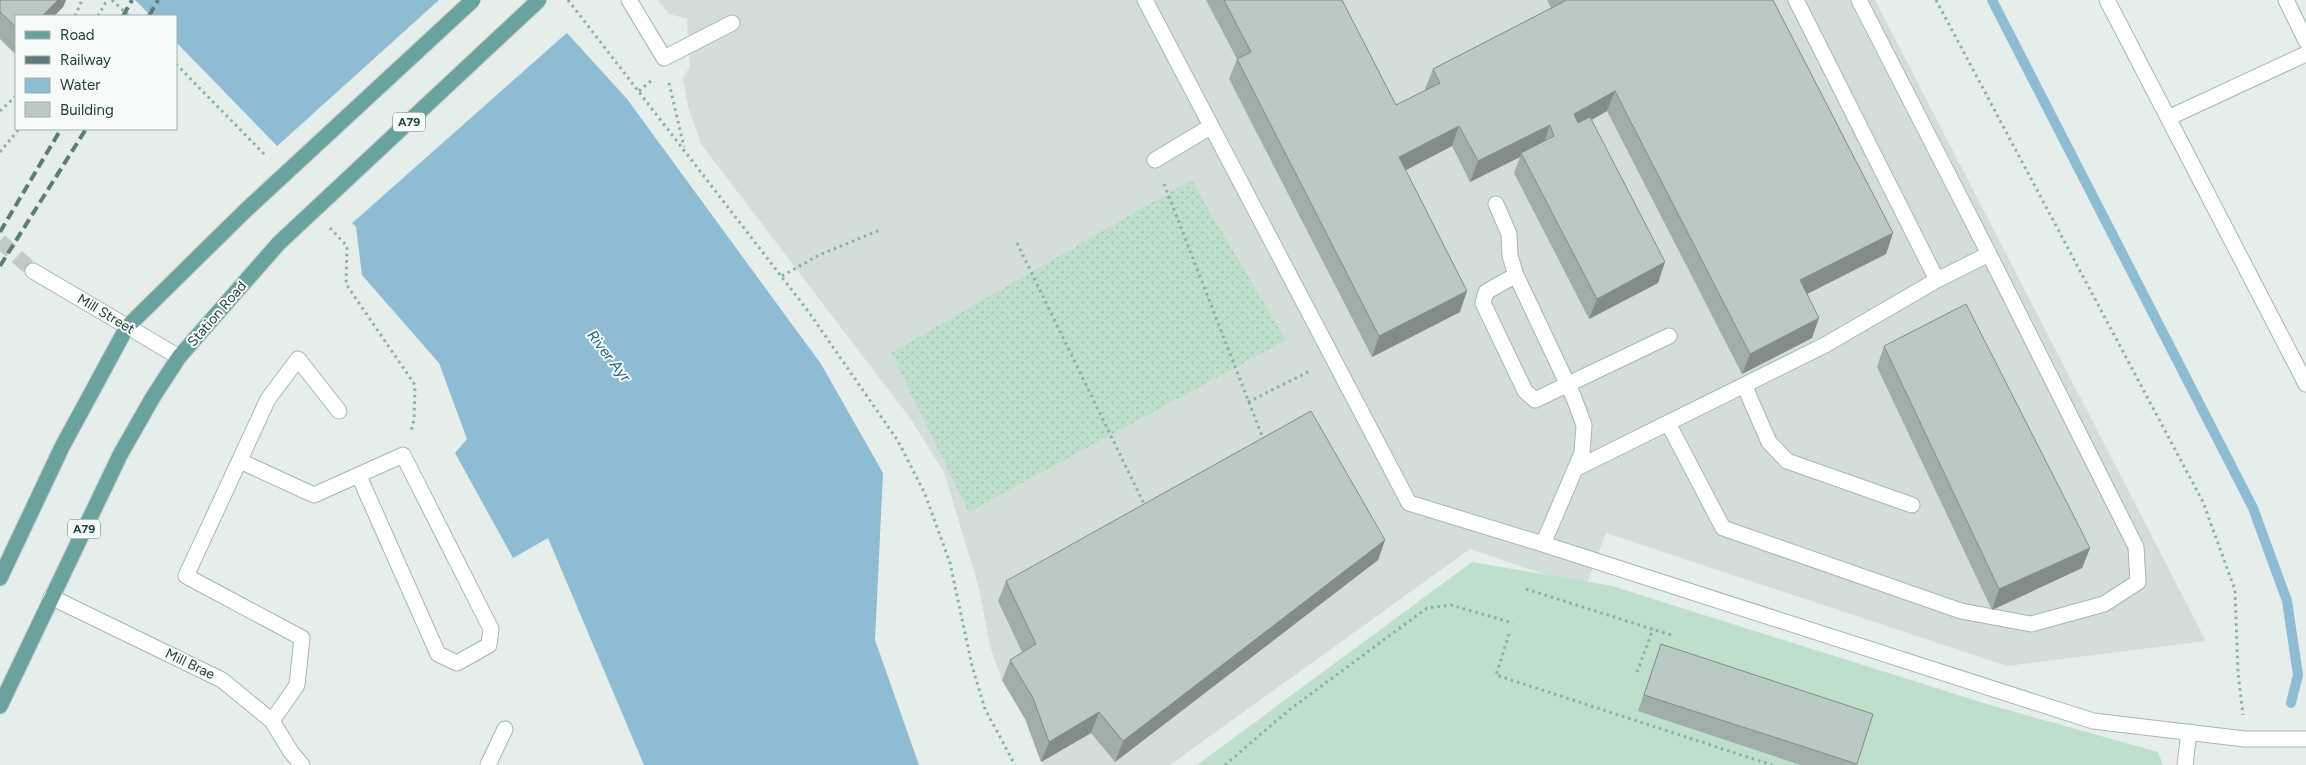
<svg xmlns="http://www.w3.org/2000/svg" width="2306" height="765" font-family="Figtree,sans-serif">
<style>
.built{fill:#d3dedb}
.grass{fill:url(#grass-dots)}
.pitch{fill:#bedfcc}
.water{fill:#8ebcd2}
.pier{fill:#e5eeeb}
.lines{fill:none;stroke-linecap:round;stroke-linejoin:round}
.stream{stroke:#8ebcd2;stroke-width:10}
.street-tunnel{stroke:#becbc8;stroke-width:15;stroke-dasharray:15 8;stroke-linecap:butt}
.lane-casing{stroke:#a7b6b3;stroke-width:17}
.street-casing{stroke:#a7b6b3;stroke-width:17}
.primary-casing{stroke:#c2cac9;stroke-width:17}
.path{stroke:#86b1ab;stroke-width:3;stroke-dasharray:2.5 4;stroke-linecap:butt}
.lane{stroke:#fff;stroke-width:15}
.street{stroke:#fff;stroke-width:15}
.primary{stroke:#6aa39e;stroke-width:15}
.rail{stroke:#5f7b78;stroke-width:4;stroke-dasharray:10 5;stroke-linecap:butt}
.primary-bridge-casing{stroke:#c2cac9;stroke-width:17;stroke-linecap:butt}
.primary-bridge{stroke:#6aa39e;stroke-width:15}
.wall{fill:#a0ada9}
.shaded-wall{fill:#828d8a}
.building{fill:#bac9c5;stroke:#828d8a}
.labels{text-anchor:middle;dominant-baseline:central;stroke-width:4;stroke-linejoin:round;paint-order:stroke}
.shield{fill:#f6faf9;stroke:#637875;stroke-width:1}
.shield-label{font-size:12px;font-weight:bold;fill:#24403d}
.street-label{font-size:14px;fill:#24403d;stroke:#f6faf9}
.water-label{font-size:15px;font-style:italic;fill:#1e5d7c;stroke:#f6faf9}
</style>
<defs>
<pattern id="grass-dots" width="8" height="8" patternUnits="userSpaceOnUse" patternTransform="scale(1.25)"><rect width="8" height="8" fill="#bedfcc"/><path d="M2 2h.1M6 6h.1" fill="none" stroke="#a3c0b0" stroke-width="1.8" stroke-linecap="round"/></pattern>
</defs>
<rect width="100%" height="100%" fill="#e5eeeb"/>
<path class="built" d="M657 0H1875L2206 641 2007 666 1606 533 1585 588 1470 549 1170 765H1043L1025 719 1002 680 990 646 979 588 944 472 910 418 701 144 688 107 683 78 690 66 687 19 669 14Z"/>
<path class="grass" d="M1191 180 1286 340 969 512 891 353Z"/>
<path class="pitch" d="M1472 562 1612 586 1990 705 2158 752 2163 765H1197Z"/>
<path class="water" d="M135 0H537L627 99 821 364 883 473 875 640 919 765H644L548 538 513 558 455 453 467 439 439 363 362 275 356 227 176 42V16H151Z"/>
<path class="pier" d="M439 0H541L569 31 350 225 275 148Z"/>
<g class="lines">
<path class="stream" d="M1992 0 2253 508 2287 601 2298 675 2291 703"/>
<path class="street-tunnel" d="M0 241 33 271"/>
<g class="lane-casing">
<path id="lane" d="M629 0 664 58 732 23
M1145 0 1409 503 1543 544 2093 721 2245 739H2306
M1796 0 1937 280
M2107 0 2306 384
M2286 0 2306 41
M2168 118 2306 54
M1155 160 1210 127
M1496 204 1509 234 1510 256 1516 275 1574 398 1584 425 1582 453 1543 544
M1516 275 1486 292 1483 303 1525 391 1535 400 1669 336
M1744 385 1769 442 1787 461 1912 505
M1668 423 1723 528 1961 611 2031 624 2104 604 2138 582 2136 547 1989 254
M240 461 314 495 403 455 491 629 489 645 457 663 438 654 359 476
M1575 469 1825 345 1937 280 1989 254 1859 0
M272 721 297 685 302 638 186 576 268 399 298 359 339 411
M2185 765 2189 732"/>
</g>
<g class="street-casing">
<path id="street" d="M33 271 179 357
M51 597 222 680 272 721 291 752 302 765
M488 765 505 729"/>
</g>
<g class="primary-casing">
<path id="primary" d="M0 578 62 447 127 327 246 210
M0 706 120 455 153 397 179 357 279 243"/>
</g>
<path class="path" d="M112 0 129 16
M568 0 808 311 898 441 925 494 950 563 972 666 985 709 1015 765
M1936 0 2203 502 2235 590 2238 673 2243 715
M75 16 82 0
M98 16 107 0
M176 64 266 156
M669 83 684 147
M639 91 652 80
M0 111 16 96
M0 152 19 129
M1164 184 1264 441
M330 228 347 246 346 284 415 385 414 420 411 431
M1017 243 1146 508
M782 276 819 255 880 230
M1248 402 1310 371
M1526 589 1671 635
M1509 634 1496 675 1772 765
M1637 672 1653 629
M1225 765 1289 710 1427 608 1451 605 1513 623"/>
<use href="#lane" class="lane"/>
<use href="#street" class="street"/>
<use href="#primary" class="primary"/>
<path class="rail" d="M123 16 132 0
M149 16 158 0
M0 232 61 129
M0 266 86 129"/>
<g class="primary-bridge-casing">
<path id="primary-bridge" d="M246 210 473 0
M279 243 539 0"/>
</g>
<use href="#primary-bridge" class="primary-bridge"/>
</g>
<path class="wall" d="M0 0H66L63 7 54 16H16V55L0 39Z
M1206 0H1341L1396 105 1426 90 1425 89 1433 69 1551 8 1547 0H1773L1893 233 1886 254 1807 294 1812 338 1742 374 1607 111 1592 120 1658 283 1589 319 1514 173 1520 157 1470 182 1452 146 1405 170 1460 312 1372 357 1229 79 1237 59Z
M1884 346 2090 548 2082 568 1992 610 1877 367Z
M1385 540 1378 560 1115 762 1091 733 1041 762 1025 719 1002 680 1010 660 1022 652 998 601 1006 581Z
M1661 644 1873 714 1856 765H1801L1638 711Z"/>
<path class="shaded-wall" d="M58 0H66L63 7 54 16H42Z
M1615 91 1607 111 1566 134 1574 114Z
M1550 125 1543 145 1521 153 1520 157 1470 182 1478 161Z
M1459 126 1452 146 1391 178 1399 157Z
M1893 233 1886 254 1793 301 1800 280Z
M1665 262 1658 283 1589 319 1597 299Z
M1467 291 1460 312 1372 357 1379 336Z
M1819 318 1812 338 1742 374 1750 354Z
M1385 540 1378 560 1115 762 1123 741Z
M2090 548 2082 568 1992 610 1999 589Z
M1099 712 1091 733 1041 762 1049 742Z"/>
<path class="building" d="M0 0H58L42 16H16V27L0 12Z
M1224 0H1342L1396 105 1440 83 1433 69 1565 1V0H1773L1893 233 1800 280 1819 318 1750 354 1615 91 1574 114 1578 123 1590 117 1665 262 1597 299 1521 153 1554 136 1550 125 1478 161 1459 126 1399 157 1467 291 1379 336 1237 59 1251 52Z
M1966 304 2090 548 1999 589 1884 346Z
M1311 411 1385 540 1123 741 1099 712 1049 742 1033 698 1010 660 1036 644 1006 581Z
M1661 644 1873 714 1857 764 1644 695Z"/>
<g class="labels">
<g class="shield">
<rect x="393" y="112.5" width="32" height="19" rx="4"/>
<rect x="68" y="519.5" width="32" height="19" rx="4"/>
</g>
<g class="shield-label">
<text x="409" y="122">A79</text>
<text x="84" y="529">A79</text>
</g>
<g class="street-label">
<text transform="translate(106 314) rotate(31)">Mill Street</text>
<text transform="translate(217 314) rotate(-49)">Station Road</text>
<text transform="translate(190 664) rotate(26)">Mill Brae</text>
</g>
<g class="water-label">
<text transform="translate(609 356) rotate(52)">River Ayr</text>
</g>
</g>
<rect x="15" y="15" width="162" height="115" fill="#f6faf9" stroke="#a2b0ae"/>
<rect x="25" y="31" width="25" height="8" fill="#6aa39e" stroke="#a2b0ae"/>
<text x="60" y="40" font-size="15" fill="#24403d">Road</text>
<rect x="25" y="56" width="25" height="8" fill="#5f7b78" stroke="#a2b0ae"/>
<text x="60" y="65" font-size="15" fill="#24403d">Railway</text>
<rect x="25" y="78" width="25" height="15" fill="#8ebcd2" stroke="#a2b0ae"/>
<text x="60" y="90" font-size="15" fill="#24403d">Water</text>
<rect x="25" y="102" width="25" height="15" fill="#bac9c5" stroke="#a2b0ae"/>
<text x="60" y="115" font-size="15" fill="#24403d">Building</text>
</svg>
